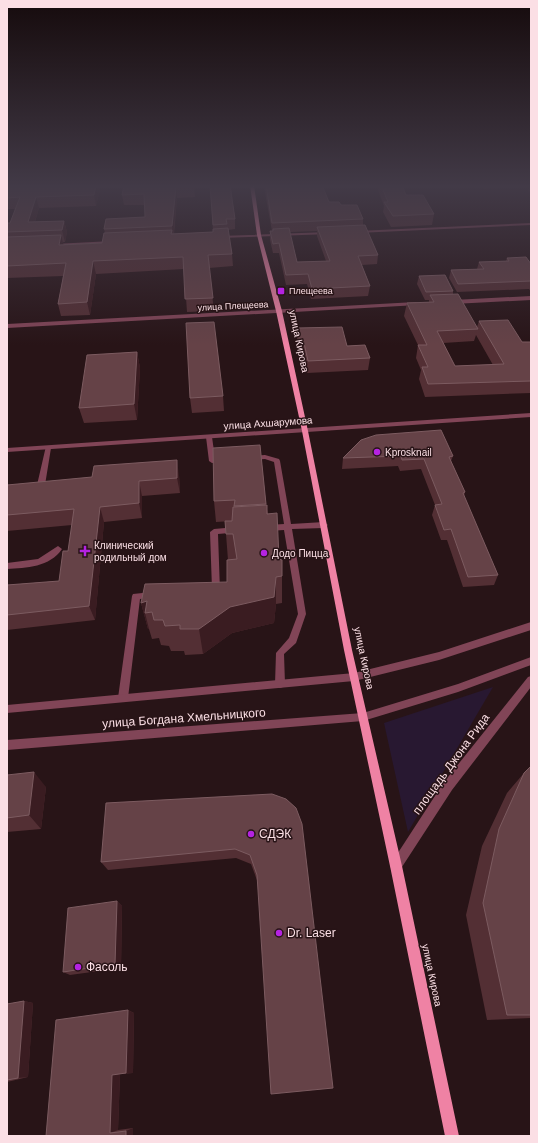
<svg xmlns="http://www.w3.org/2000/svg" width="538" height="1143" font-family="Arial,sans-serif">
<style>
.green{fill:#281831}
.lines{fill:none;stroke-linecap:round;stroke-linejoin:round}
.service{fill:#814557;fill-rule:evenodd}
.minor{fill:#814557;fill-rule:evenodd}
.tertiary{fill:#814557;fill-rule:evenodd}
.secondary{fill:#ef82a4;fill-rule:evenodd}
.wall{fill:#532f34;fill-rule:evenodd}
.shaded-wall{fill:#3a1c21}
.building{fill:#654247;stroke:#7c5b60}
.poi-dot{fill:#b523e2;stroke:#281417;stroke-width:1.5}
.labels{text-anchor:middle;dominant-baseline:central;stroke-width:3;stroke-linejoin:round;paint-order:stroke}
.far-poi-label{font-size:9px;fill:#fbdfe5;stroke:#281417;text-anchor:start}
.far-street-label{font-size:9px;fill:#fbdfe5;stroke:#281417}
.street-label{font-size:10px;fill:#fbdfe5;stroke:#281417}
.poi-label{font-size:10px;fill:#fbdfe5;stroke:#281417;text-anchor:start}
.near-street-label{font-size:12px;fill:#fbdfe5;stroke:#281417}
.near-poi-label{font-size:12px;fill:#fbdfe5;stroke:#281417;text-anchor:start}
</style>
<rect width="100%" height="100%" fill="#281417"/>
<path class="green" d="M493 687 408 832 384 723Z"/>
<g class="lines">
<path class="service" d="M209 435 212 437 215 458H225V462L212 463 209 461 206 437Z
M46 446H50L51 448 45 485 41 487 37 485Z
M265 455 279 459 280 461 291 524 324 522 328 525 324 528 292 529 306 614 296 643 284 654 285 684 283 687 280 688 277 687 275 684 276 653 289 638 298 614 284 530 268 531 264 528 268 525 284 524 274 462 265 459 251 460 248 458 251 456Z
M237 527 240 528 241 530 240 532 218 534 220 591 217 594H211L210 592 212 589 210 532 214 529Z
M58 546 62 549C50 567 26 568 7 569V563L38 559Z
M152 592 155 593 156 595 155 597 140 599 128 698 126 701 123 702 120 701 118 698 132 596 133 594Z"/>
<path class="minor" d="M531 223V225L357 233 355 232 357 231Z
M328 232 330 233V234L220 238 218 237 220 236Z
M112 241 114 242V243L54 246 52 245 54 244Z
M531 296V300L453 304 450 302 453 300Z
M416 302 418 303V305L7 328V324Z
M531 622V630L439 660 354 681 7 713V705L354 673 439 652Z
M531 657V665L458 692 363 721 7 750V740L363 713 458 684Z
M531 676V687L452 790 400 870 396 872 392 870 390 866 392 862 444 782 528 677Z"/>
<path class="tertiary" d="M531 413V417L7 452V448Z"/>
<path class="secondary" d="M250 185H254L261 235 282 311 308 431 352 650 402 866 459 1136H445L390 866 344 650 302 431 276 311 257 235Z"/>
</g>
<path class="wall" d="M7 185H101L96 206 39 208 35 222 64 221 67 232 65 242H63L64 245 102 243 105 233 104 229 145 217V205H124L122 195 124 185H194L195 197 177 198 174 234 213 232 210 185H250L249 188H231L235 219V229L228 230 232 254 233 266 209 268 214 311 187 312 184 269 96 274 90 315 61 316 58 304 63 276 7 278V223H10L15 209H7Z
M255 185H322L329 202 341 205 363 219V225L378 255 377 264 362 265 370 286 368 296 311 299 307 284 286 285 279 253H273L270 240V231H272L264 187 256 188ZM317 231V236L326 261 297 262 290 232Z
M323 185H344L323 186Z
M378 185H402L406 195 434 214 432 225 391 227 383 212 384 206 378 190Z
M480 185H522V187L483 189Z
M530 185H531V193L528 191Z
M507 258 531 264V292L529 289 457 292 449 278 451 270 477 269 479 262 506 261Z
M419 276 453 291V294L477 327 479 321 522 342H531V393L425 397 419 379 421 370 416 358 418 345 404 316 407 303 429 302V300H425L417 284ZM476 335 493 365 455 366 443 343 474 341Z
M297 328 347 346 370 358 368 370 307 373 303 354 299 355 297 340Z
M137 352 140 368 137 420 84 423 79 408Z
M223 396 224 411 192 413 190 398Z
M361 440 453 456 451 461 465 492 464 496 498 575 494 585 463 587 447 540H441L432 515 435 505 421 469 400 471 398 466 342 469 343 458Z
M260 445 266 505 279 559 282 576V603L276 604 274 623 232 633 203 654 185 655 184 651H171L169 646 161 645 159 638 152 639 149 629H148L141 603 227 582 228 560 225 521H232L216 522 214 501Z
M179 475 180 493 142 496V518L104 522 95 620 7 630V585L59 581 68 551 72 525 7 531V485Z
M531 766V1018L487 1020 466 915 482 846 507 793 524 773Z
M7 775 46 787 41 829 7 832Z
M272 794 258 883 251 864 236 858 108 870 101 862Z
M117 901 122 906 121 968 70 975 63 972Z
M24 1001 33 1003 28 1077 7 1082V1004Z
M128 1010 134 1013 133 1073 120 1074 118 1130 133 1128V1136H46Z"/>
<path class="shaded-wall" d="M96 185H101L96 206 94 195Z
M176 187 177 198 173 237 172 226Z
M36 197 39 208 32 231 28 222Z
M64 221 67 232 65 242 62 230Z
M61 235 64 247 59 245Z
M93 261 96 274 90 315 87 302Z
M137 352 140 368 137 420 134 404Z
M177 460 179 475 180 493 177 478Z
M139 481 142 496V518L139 503Z
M100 507 104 522 95 620 89 606Z
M276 577V604L274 623 232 633 203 654 199 629 230 607Z
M147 601 145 613 149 629H148L141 603Z
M34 772 46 787 41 829 29 815Z
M117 901 122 906 121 968 115 964Z
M24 1001 33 1003 28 1077 18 1078Z
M128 1010 134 1013 133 1073H126Z
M120 1074 118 1130 110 1133 112 1075Z
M133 1128V1136H126V1131Z"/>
<path class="building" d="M7 185H96L94 195 36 197 28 222 64 221 62 230 7 232V223H10L20 197 7 198Z
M124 185H194V187H176L172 226 104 229 106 219 145 217 144 194 122 195Z
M210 185H230L235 219H226L227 224 213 225Z
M266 185H322L329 202H339L341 205H357L363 219 272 223Z
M381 185H402L406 195H423L434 214 393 216 384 202H388Z
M365 225 378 255 358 256 370 286 312 289 308 274 286 275 279 243 273 244 270 231H273V229L289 228 297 262 330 261 317 227Z
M228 228 232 254 208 255 213 298 185 299 183 257 93 261 87 302 58 304 66 263 7 266V237L61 235 59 245 102 243 104 233 172 230 171 234 213 232V229Z
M526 257 531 264V281L458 284 451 270 484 269 479 262 509 261 507 258Z
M445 275 453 291 426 292 419 276Z
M458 294 478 329 437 331 455 366 504 364 479 321 508 320 522 342H531V381L428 384 422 367H428L418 345H427L407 303 434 302 430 295Z
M214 322 223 396 190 398 186 323Z
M342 327 347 346 365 345 370 358 308 361 304 343H300L297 328Z
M137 352 134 404 79 408 87 355Z
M441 430 453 456 449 457 465 492 463 493 498 575 468 577 451 529 444 530 435 505 442 504 424 459 402 460 401 456 343 458 361 440 376 435Z
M260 445 266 504 234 506 235 500 214 501 213 448Z
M177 460V478L139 481V503L100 507 89 606 7 615V585L59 581 63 551H68L74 509 7 515V485L92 477 94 466Z
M267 505V514L277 513 279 559 282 560V576L276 577 274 597 230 607 199 629H180V625L165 626 163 620H154L152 612 145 613 147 601 141 603 145 584 227 582V560L237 559 233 534H226L225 521H232L233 507Z
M531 766V1015H507L483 903 499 829 524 773Z
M34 772 29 815 7 818V775Z
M272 794 286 799 296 808 302 824 333 1088 271 1094 257 875 250 855 235 849 101 862 106 803Z
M117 901 115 964 63 972 68 908Z
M24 1001 18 1078 7 1080V1004Z
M128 1010 126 1073 112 1075 110 1133 126 1131V1136H46L56 1020Z"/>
<linearGradient id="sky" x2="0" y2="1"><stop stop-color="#160b0d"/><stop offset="0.54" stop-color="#423a47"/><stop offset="1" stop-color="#423a47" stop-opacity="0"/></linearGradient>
<rect width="538" height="345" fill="url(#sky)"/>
<g class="poi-dot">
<rect x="277" y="287" width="8" height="8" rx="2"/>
<circle cx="377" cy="452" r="4"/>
<path d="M83 545h4v4h4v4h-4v4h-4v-4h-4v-4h4z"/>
<circle cx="264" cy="553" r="4"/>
<circle cx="251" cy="834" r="4"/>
<circle cx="279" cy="933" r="4"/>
<circle cx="78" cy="967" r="4"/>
</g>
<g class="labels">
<g class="far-poi-label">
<text x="289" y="291">Плещеева</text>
</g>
<g class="far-street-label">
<text transform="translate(233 306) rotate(-3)">улица Плещеева</text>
</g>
<g class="street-label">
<text transform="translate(299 341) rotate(78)">улица Кирова</text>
<text transform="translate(268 423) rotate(-4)">улица Ахшарумова</text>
<text transform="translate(364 658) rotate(78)">улица Кирова</text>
<text transform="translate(432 975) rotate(78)">улица Кирова</text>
</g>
<g class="poi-label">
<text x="385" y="452">Kprosknail</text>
<text x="94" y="545">Клинический<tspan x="94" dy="12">родильный дом</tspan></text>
<text x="272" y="553">Додо Пицца</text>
</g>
<g class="near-street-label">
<text transform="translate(184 718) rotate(-4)">улица Богдана Хмельницкого</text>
<text transform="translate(451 764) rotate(-54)">площадь Джона Рида</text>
</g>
<g class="near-poi-label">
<text x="259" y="834">СДЭК</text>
<text x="287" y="933">Dr. Laser</text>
<text x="86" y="967">Фасоль</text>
</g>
</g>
<rect width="538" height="1143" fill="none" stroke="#fbdfe5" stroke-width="16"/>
</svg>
